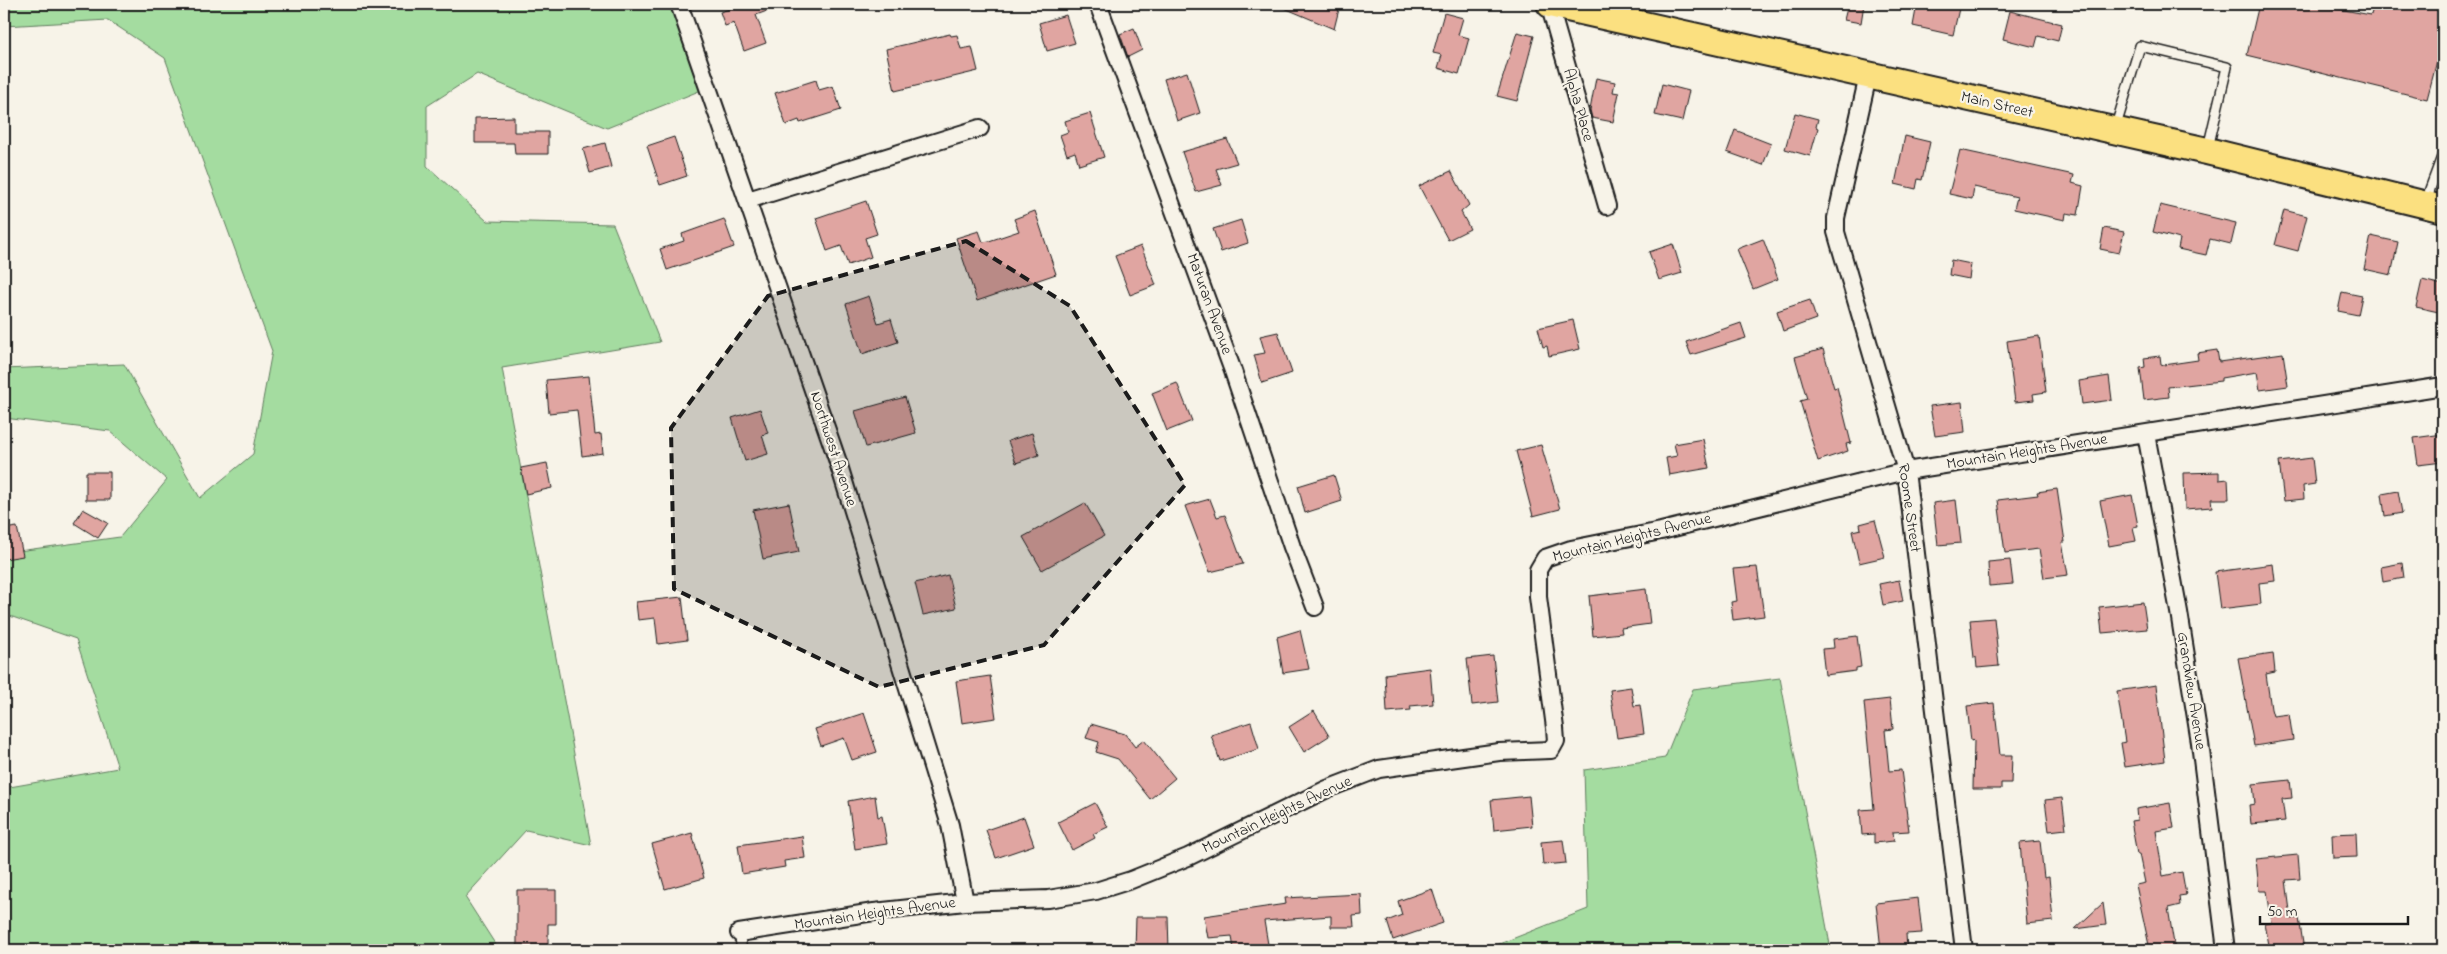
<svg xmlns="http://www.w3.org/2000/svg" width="2447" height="954" font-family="'Indie Flower',sans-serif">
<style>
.green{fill:#a4dca0;stroke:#607c5e}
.building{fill:#e0a5a1;stroke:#1c1c1c}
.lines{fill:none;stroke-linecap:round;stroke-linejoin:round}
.service-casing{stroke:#1c1c1c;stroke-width:12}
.minor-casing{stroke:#1c1c1c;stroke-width:20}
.primary-casing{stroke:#1c1c1c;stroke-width:30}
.service{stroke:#f7f3e8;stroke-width:9}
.minor{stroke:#f7f3e8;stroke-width:16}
.primary{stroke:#fbe080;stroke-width:26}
.marked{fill:#1c1c1c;fill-opacity:0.2;stroke:#1c1c1c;stroke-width:4;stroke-dasharray:10 6;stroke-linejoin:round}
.labels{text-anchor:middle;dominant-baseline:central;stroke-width:4.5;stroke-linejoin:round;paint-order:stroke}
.street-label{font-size:16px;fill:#1c1c1c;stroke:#f7f3e8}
</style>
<rect width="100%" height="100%" fill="#f7f3e8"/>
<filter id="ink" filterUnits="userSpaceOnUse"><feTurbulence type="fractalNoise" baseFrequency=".02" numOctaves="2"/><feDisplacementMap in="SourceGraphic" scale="10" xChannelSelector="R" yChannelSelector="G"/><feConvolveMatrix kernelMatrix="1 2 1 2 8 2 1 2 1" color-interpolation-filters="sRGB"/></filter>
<g filter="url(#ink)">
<path class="green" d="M4 4H672L709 87 607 128 477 74 427 106V166L487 221 613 224 660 342 502 368 591 845 526 830 465 897 499 950H4V788L118 768 76 639 4 614V553L120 537 167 480 110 431 4 418V369L124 364 200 498 253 454 272 351 165 58 108 20 4 26Z
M1780 678 1831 950H1484L1588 909 1584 770 1665 758 1693 689Z"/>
<path class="building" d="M745 4H764L767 11 756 15 766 43 744 51 734 23 725 26 720 12Z
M1275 4H1327L1339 9 1334 29Z
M1848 4H1864L1861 23 1844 20Z
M1917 4H1960L1953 35 1913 26Z
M2259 4H2311L2371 15 2374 4H2443V38L2427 99 2247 55Z
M2010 11 2062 24 2058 41 2038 36 2035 47 2003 39Z
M1444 13 1463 18 1458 35 1469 38 1459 74 1438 68 1442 55 1433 53Z
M1066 15 1075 43 1047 51 1039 23Z
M1134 28 1142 50 1128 57 1120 34Z
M1517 32 1534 36 1517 101 1497 96Z
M950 34 951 36 957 35 961 49 972 47 978 71 895 91 886 49Z
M1187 72 1200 113 1177 121 1164 79Z
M1596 78 1615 82 1613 92 1619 93 1613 122 1592 118 1590 110Z
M816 80 819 90 833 86 841 110 800 123 799 120 786 125 775 93Z
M1662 84 1689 91 1682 121 1655 115Z
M1090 113 1104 157 1079 165 1075 152 1067 155 1060 135 1068 132 1065 121Z
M1795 113 1818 119 1816 127 1818 128 1810 156 1785 149Z
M514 117V132H548V154H515L514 143H475V118Z
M1735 130 1771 144 1763 165 1727 152Z
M1905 136 1930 142 1922 180 1918 179 1916 189 1895 184Z
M674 137 687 176 660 185 647 146Z
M1227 139 1237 163 1216 169 1222 185 1196 192 1182 152Z
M605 143 611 167 590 173 583 149Z
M1960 150 2074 175 2072 183 2083 186 2078 215 2066 213 2065 220 2014 209 2017 197 1974 187 1972 199 1949 194Z
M1451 171 1469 205 1461 212 1470 229 1448 240 1419 186Z
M866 201 877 234 865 238 871 257 848 265 841 246 827 251 816 218Z
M2160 205 2236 223 2231 244 2210 239 2206 255 2178 249 2180 239 2153 232Z
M2284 210 2307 216 2298 251 2275 245Z
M1035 211 1056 274 977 301 956 238 979 231 983 242 989 241 1019 231 1014 219Z
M724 219 734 247 667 270 660 249 684 241 682 234Z
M1241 220 1248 243 1221 252 1213 229Z
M2104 228 2124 232 2119 253 2100 249Z
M2371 236 2398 242 2391 275 2364 269Z
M1763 239 1778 279 1753 289 1737 249Z
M1673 244 1682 273 1659 280 1649 252Z
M1141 246 1156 285 1130 295 1115 256Z
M1951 260 1971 264 1969 279 1949 275Z
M2422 280 2443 285V313L2416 307Z
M2342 292 2362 296 2358 315 2338 311Z
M869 296 878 323 891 319 898 342 862 354 846 304Z
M1810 300 1816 319 1783 331 1777 311Z
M1573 320 1580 349 1549 356 1547 346 1543 347 1538 328Z
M1741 323 1746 338 1691 355 1686 342Z
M1278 332 1292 373 1262 383 1254 355 1265 353 1260 336Z
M2039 336 2046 392 2033 394 2034 400 2015 402 2007 341Z
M1823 349 1834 388 1837 387 1851 443 1846 444 1848 451 1818 461 1800 401 1807 399 1795 357Z
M2217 350 2219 362 2283 353 2288 386 2260 390 2257 372 2221 378V381L2168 387 2169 397 2144 400 2140 368 2145 367 2144 358 2160 356 2161 364 2164 365 2198 360 2197 353Z
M589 376 595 435 601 434 603 453 582 456 577 410 549 413 546 380Z
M2109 376 2112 400 2082 404 2079 381Z
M1177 383 1192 421 1167 431 1152 393Z
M905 397 916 433 866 447 855 411Z
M1962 402 1965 432 1935 436 1930 406Z
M760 409 768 433 762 435 768 454 745 461 732 418Z
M1032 433 1039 455 1016 463 1008 441Z
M2443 434V462L2418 465 2414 438Z
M1703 439 1709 468 1669 475 1666 458 1677 456 1674 444Z
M1541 445 1560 509 1533 516 1516 451Z
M2312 458 2315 484 2303 486 2304 499 2284 501 2279 462Z
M547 463 552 488 526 494 521 468Z
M86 472H110V500H86Z
M2219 472V480L2228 479 2229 499H2211L2212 507 2185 509 2184 473Z
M1334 475 1342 501 1305 513 1298 486Z
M2057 489 2065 542H2062L2068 575 2044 578 2039 549 2005 553 1998 500 2038 495 2037 492Z
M2398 491 2402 513 2385 516 2382 494Z
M2132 495 2138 526 2133 527 2136 541 2109 546 2100 501Z
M1210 499 1217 517 1225 515 1243 564 1210 572 1185 506Z
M1956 500 1961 543 1938 545 1933 503Z
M789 503 799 552 763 559 753 510Z
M1085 503 1104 536 1042 570 1023 537Z
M83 509 108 523 98 538 74 523Z
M1875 520 1885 557 1859 563 1852 531 1861 529 1860 524Z
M17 527 23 556 5 559 4 529Z
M2010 560 2013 584 1989 586 1988 562Z
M2402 563 2404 578 2383 582 2381 567Z
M2273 564 2275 581 2259 583 2261 604 2220 609 2215 572Z
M1757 567 1764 616 1733 620 1731 602 1737 601 1733 569Z
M948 575 956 608 923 615 915 583Z
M1899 580 1903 601 1883 605 1879 584Z
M1646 589 1650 624 1621 628 1622 633 1593 636 1589 596Z
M682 597 687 640 658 644 655 618 638 620 636 602Z
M2143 602 2147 629 2102 633 2099 607Z
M1994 618 1999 666 1977 668 1976 657 1974 658 1970 620Z
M1300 630 1309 669 1283 673 1277 637Z
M1857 636 1861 667 1856 668V671L1825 675 1822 649 1834 648 1833 639Z
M2273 653 2275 672 2266 674 2271 709 2273 716 2289 714 2293 740 2254 746 2238 658Z
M1493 656 1498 702 1472 705 1467 659Z
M1430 668 1433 704 1410 706 1411 710 1387 712 1385 674Z
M990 676 996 718 962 723 956 681Z
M2156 685 2165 761 2125 767 2121 743 2125 742 2117 691Z
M1631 687 1634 706 1640 705 1644 734 1617 738 1610 690Z
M1890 699 1893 729 1885 730 1889 771 1901 770 1909 831 1893 832 1894 841 1874 843V834L1862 835 1860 810 1874 809 1864 702Z
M1994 703 2000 755H2012L2011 783H2001V789H1973L1974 740 1971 741 1967 706Z
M1314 711 1329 736 1304 752 1289 727Z
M864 713 877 752 852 760 844 738 821 746 815 729Z
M1251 722 1259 749 1220 761 1211 735Z
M1091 724 1125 734 1135 747 1144 740 1175 778 1150 799 1118 759 1096 752 1099 742 1086 738Z
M2290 780 2292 798 2282 799 2285 821 2251 824 2249 805 2255 804 2253 784Z
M875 796 878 817 882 816 887 844 855 849 848 801Z
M1529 796 1532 826 1494 830 1491 800Z
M2062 798 2066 829 2049 831 2045 800Z
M1095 803 1108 827 1093 834 1095 838 1072 850 1058 822Z
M2170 803 2174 828 2156 831 2163 876 2182 872 2186 895 2179 896 2180 905 2168 908 2175 950H2150L2136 885 2145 883 2139 854H2137L2131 821 2137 820 2136 809Z
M1024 817 1034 845 996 858 986 830Z
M692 833 704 878 665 889 652 844Z
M2356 833 2357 857 2333 858 2332 834Z
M802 836 805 858 784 861 785 867 742 874 738 845Z
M1563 840 1566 863 1543 865 1541 842Z
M2040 841 2044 878 2049 877 2053 921 2027 924 2020 843Z
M2298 855 2300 879 2286 880 2291 919 2299 918 2304 950H2270L2265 924 2272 923 2267 891H2259L2256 859Z
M1432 889 1443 923 1393 940 1387 921 1402 915 1398 901Z
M517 890H556V924H548V946H517Z
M1361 894 1362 915 1353 916 1354 927H1331V916L1264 921 1269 950H1234L1232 936 1208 938 1204 916 1286 904 1285 898Z
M1918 898 1922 933 1906 934 1907 950H1881L1876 903Z
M2103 903 2106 925 2075 929Z
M1136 917H1168L1169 950H1135Z"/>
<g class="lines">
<g class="service-casing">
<path id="service" d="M2115 129 2140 46 2227 67 2208 148
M2427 203 2430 189 2443 154
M739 933 742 950"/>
</g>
<g class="minor-casing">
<path id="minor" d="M679 4 837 459 950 825 965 902
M1098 4 1233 371 1292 547 1315 607
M1549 4 1607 206
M1868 76 1836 218V232L1906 471 1964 950
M748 200 980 128
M2146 434 2179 612 2200 743 2226 950
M739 933 874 912 965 902 1048 899 1096 891 1131 880 1188 857 1327 789 1379 769 1499 752 1551 750 1556 741 1555 728 1538 597V570L1545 558 1571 549 1661 531 1906 471 2443 386"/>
</g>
<g class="primary-casing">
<path id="primary" d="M1550 4 2207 151 2443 209"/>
</g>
<use href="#service" class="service"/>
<use href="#minor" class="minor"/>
<use href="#primary" class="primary"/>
</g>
</g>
<path class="marked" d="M966 241 1070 306 1185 485 1044 645 879 687 674 589 671 428 768 296Z"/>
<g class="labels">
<g class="street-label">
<text transform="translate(1578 105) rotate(74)">Alpha Place</text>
<text transform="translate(1997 105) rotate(13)">Main Street</text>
<text transform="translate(1209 304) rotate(70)">Maturan Avenue</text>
<text transform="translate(833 449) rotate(72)">Northwest Avenue</text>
<text transform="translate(2027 452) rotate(-9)">Mountain Heights Avenue</text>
<text transform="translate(1909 508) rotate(82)">Roome Street</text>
<text transform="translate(1632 538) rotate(-14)">Mountain Heights Avenue</text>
<text transform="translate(2191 691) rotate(81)">Grandview Avenue</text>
<text transform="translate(1277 815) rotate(-25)">Mountain Heights Avenue</text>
<text transform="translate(875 914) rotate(-8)">Mountain Heights Avenue</text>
</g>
</g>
<rect width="2447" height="954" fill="none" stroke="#f7f3e8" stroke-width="20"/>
<rect x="10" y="10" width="2427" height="934" fill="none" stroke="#1c1c1c" stroke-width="2" filter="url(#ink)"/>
<path d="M2260 916v8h148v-8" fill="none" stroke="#1c1c1c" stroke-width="2.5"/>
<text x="2267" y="916" font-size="15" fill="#1c1c1c" stroke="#f7f3e8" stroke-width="4" paint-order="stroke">50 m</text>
</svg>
